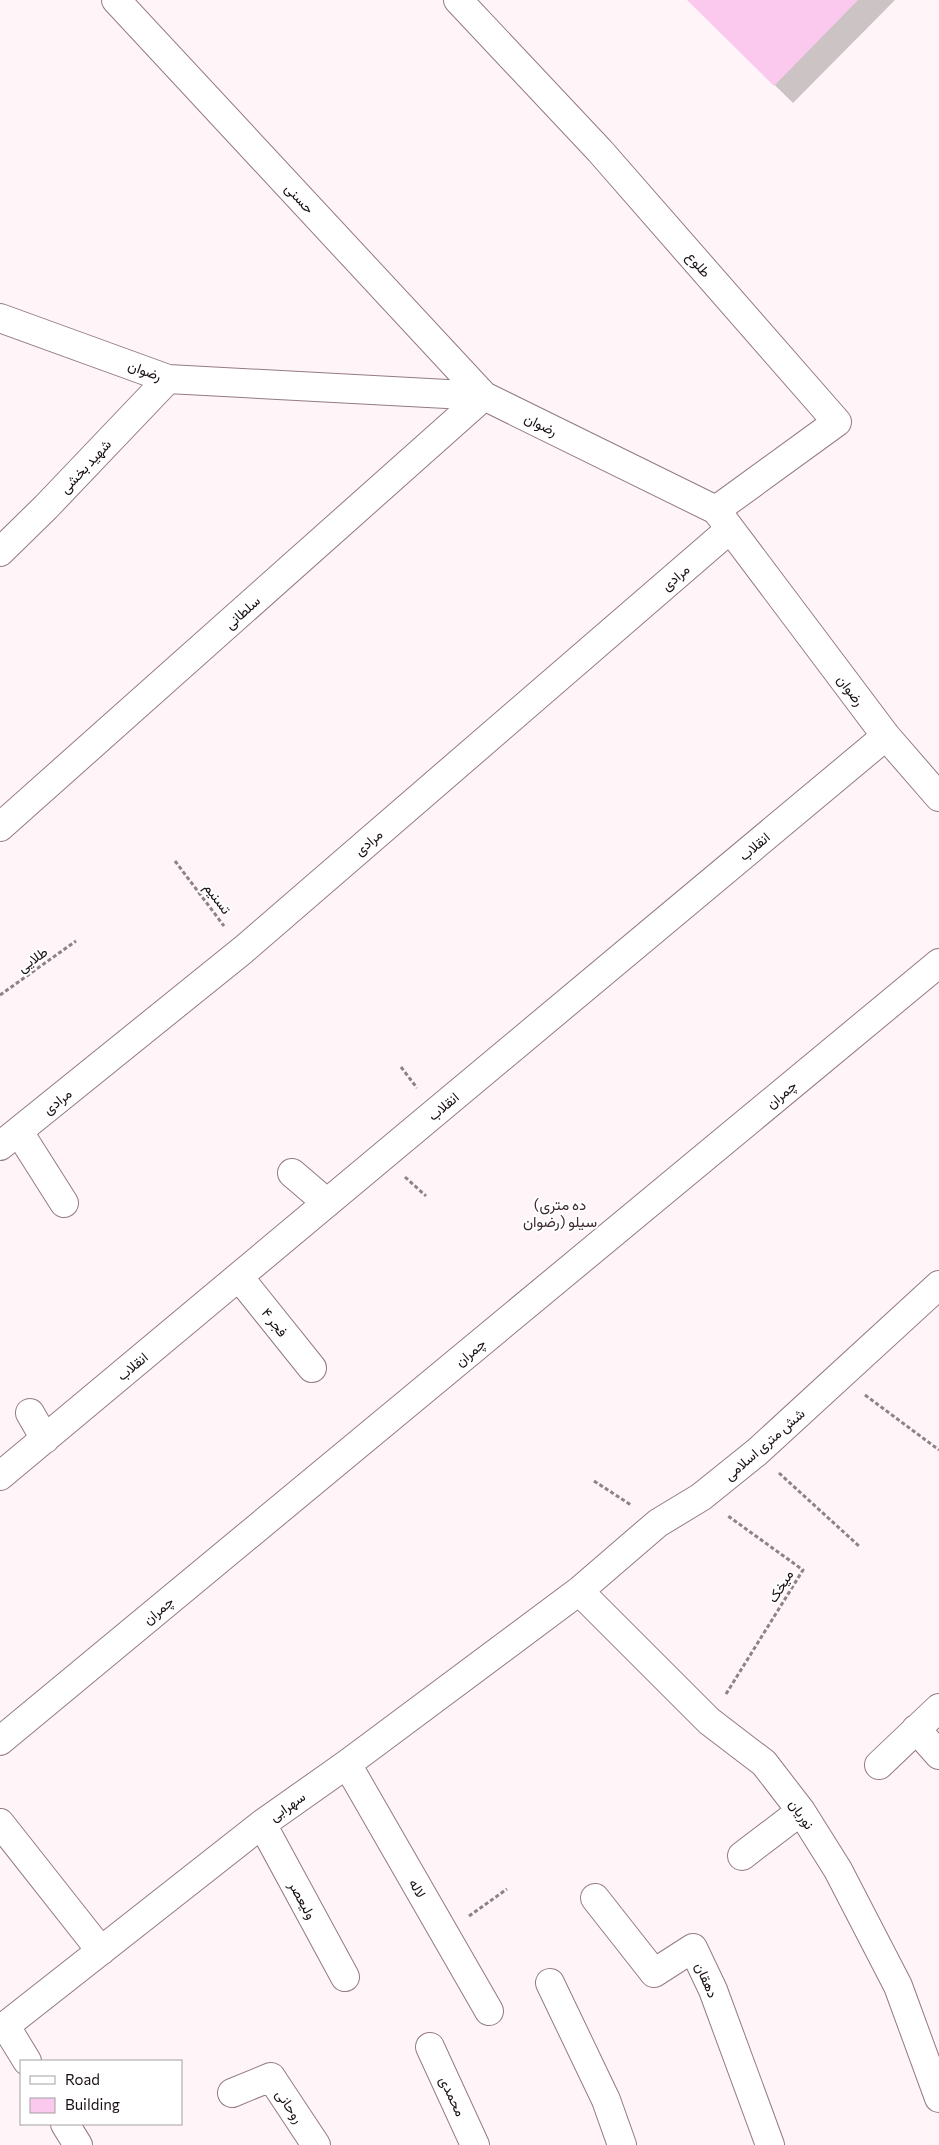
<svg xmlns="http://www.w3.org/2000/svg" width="939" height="2145" font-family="Commissioner,Vazirmatn,sans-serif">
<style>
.shadow{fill:#0003}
.building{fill:#fcc9ee}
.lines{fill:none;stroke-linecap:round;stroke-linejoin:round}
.minor-casing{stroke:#937b82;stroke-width:30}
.path{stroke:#8d8386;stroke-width:3;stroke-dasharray:4 2.5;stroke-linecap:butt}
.minor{stroke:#fff;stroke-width:28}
.labels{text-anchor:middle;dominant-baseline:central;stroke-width:4;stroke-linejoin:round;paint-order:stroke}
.street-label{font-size:14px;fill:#191013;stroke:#fff}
.neighbourhood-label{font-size:15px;fill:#3f2a31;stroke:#fff}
</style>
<rect width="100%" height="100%" fill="#fff4f7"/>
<path class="shadow" d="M688 0H895L793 103Z"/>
<path class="building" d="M687 0H858L774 86Z"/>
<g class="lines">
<g class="minor-casing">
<path id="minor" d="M458 0 600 151 837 422 716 510
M0 318 168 379 484 396 716 510 886 736 939 797
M0 552 46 507 168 379
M0 827 484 396 116 0
M19 1132 64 1203
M0 1146 243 950 729 530
M292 1173 327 1203
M239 1277 312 1368
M30 1413 45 1439
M0 1476 886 736
M579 1591 709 1721 764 1763 801 1811 838 1870 898 1986 939 2098
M916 1729 939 1755
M0 1741 939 963
M347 1764 489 2011
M879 1765 939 1708
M0 1823 101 1951
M262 1824 345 1977
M742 1856 801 1811
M595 1898 654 1973 693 1948 713 1990 770 2145
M550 1983 606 2100 622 2145
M5 2025 27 2061
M0 2030 262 1824 347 1764 579 1591 658 1523 701 1497 757 1452 939 1285
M430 2047 475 2145
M232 2093 271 2077 316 2145
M65 2124 78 2145"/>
</g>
<path class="path" d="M175 861 224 926
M0 995 76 941
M401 1067 417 1088
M405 1177 426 1196
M865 1395 939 1450
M779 1473 860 1547
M594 1481 631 1505
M726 1694 803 1570 728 1516
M469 1916 507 1889"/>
<use href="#minor" class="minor"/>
</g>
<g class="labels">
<g class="street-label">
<text transform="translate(300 198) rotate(47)">حسنی</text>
<text transform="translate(699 264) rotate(49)">طلوع</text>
<text transform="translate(145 370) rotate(20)">رضوان</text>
<text transform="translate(541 424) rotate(26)">رضوان</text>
<text transform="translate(85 466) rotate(-47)">شهید بخشی</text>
<text transform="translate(675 577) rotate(-41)">مرادی</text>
<text transform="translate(242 612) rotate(-42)">سلطانی</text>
<text transform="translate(851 690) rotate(53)">رضوان</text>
<text transform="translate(368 842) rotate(-41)">مرادی</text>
<text transform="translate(754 846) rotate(-40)">انقلاب</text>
<text transform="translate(218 898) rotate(53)">تسنیم</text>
<text transform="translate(32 959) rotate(-35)">طلایی</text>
<text transform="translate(781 1094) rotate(-40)">چمران</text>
<text transform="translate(57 1101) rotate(-39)">مرادی</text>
<text transform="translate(443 1106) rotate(-40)">انقلاب</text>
<text transform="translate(275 1322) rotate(52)">فجر ۴</text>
<text transform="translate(470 1352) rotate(-40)">چمران</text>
<text transform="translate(132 1366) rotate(-40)">انقلاب</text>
<text transform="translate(764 1444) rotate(-41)">شش متری اسلامی</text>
<text transform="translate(780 1586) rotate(-58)">میخک</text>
<text transform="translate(158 1610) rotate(-40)">چمران</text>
<text transform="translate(287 1806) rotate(-35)">سهرابی</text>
<text transform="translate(802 1814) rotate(55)">نوریان</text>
<text transform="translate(418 1888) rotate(60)">لاله</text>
<text transform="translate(303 1900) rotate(61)">ولیعصر</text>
<text transform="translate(707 1980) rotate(67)">دهقان</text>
<text transform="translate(453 2096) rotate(65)">محمدی</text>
<text transform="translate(290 2106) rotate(56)">روحانی</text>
</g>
<g class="neighbourhood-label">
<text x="560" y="1204">(ده متری<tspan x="560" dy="17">سیلو (رضوان</tspan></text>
</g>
</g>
<rect x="20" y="2060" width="162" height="65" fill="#ffffff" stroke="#a39fa1"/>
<rect x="30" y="2076" width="25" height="8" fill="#ffffff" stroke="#a39fa1"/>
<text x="65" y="2085" font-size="15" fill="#191013">Road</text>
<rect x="30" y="2098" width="25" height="15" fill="#fcc9ee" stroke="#a39fa1"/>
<text x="65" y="2110" font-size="15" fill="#191013">Building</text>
</svg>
